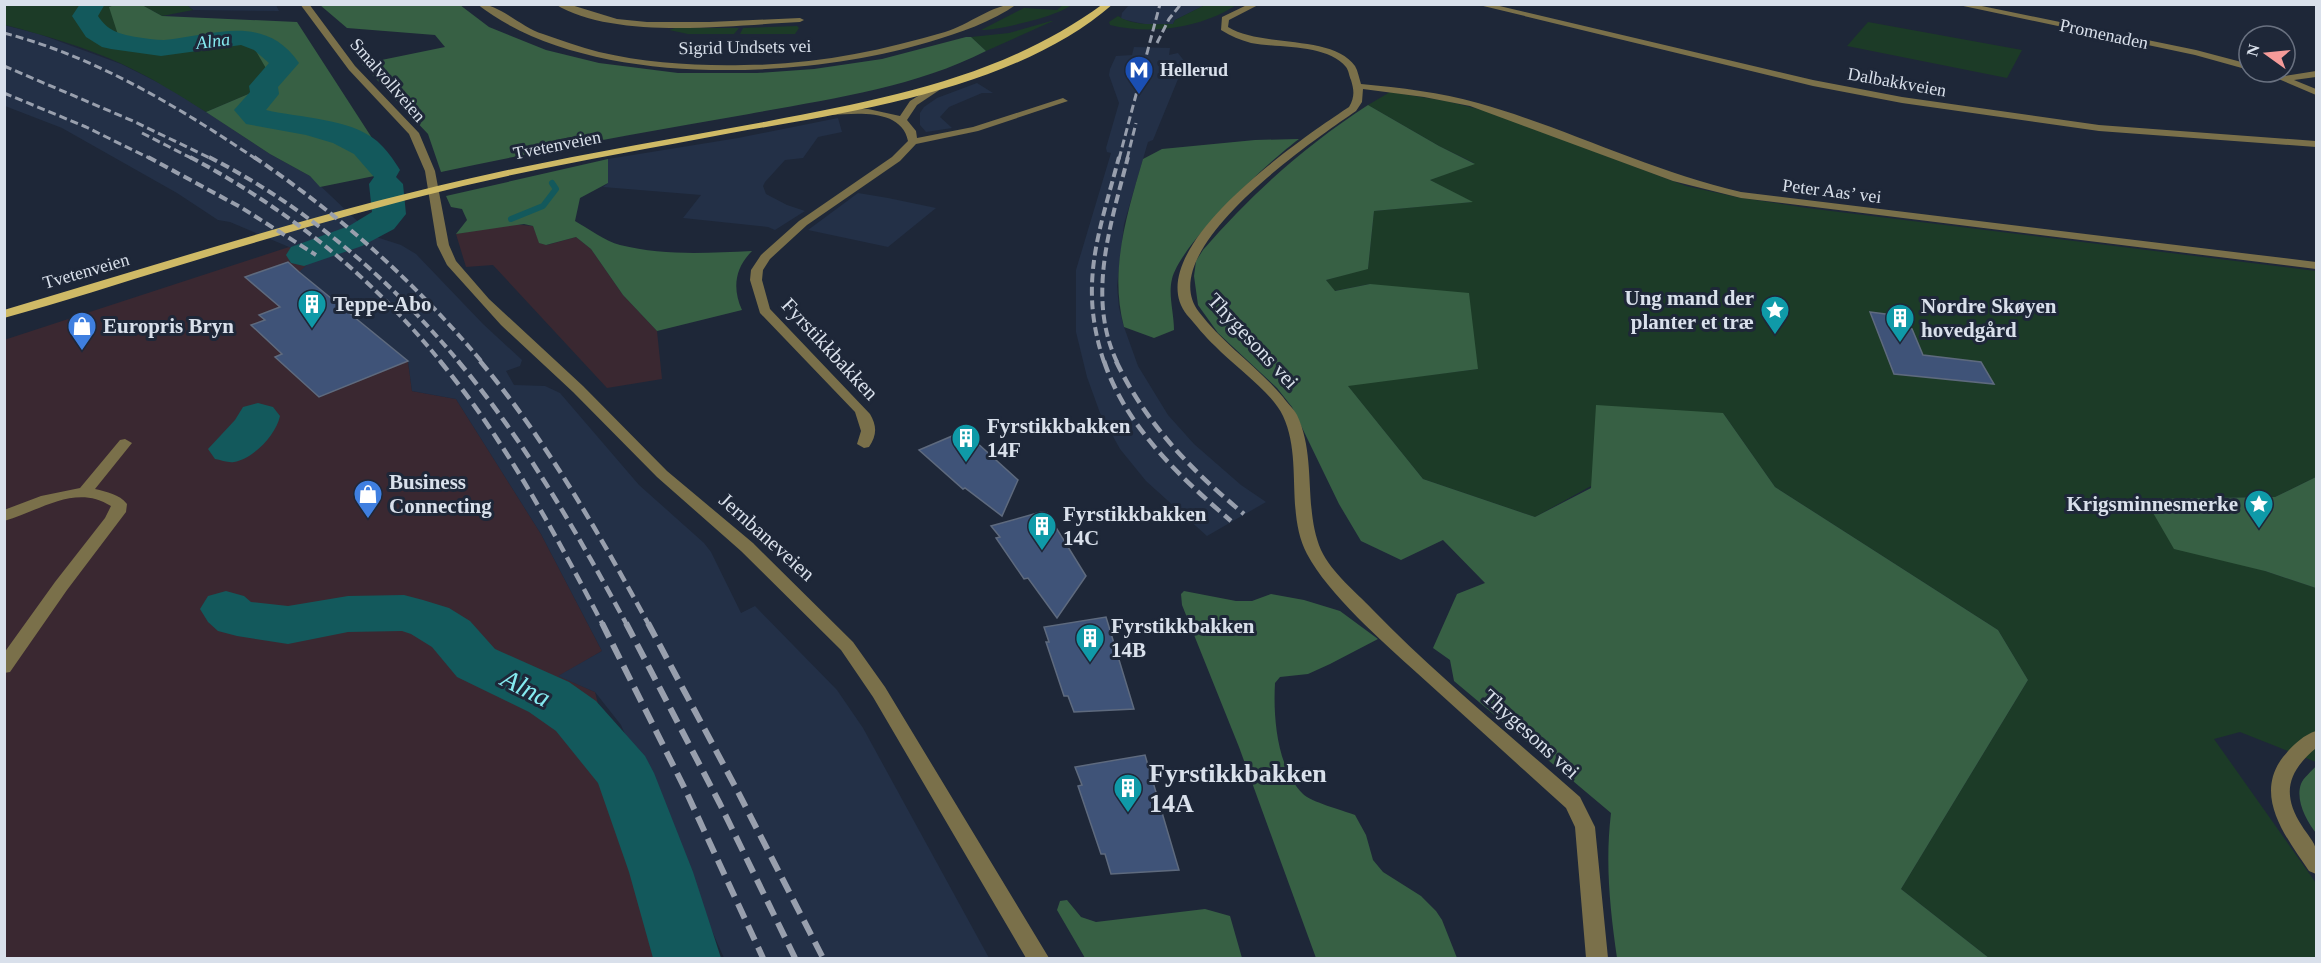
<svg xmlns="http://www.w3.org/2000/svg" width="2321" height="963" font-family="'Times New Roman',serif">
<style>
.commercial{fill:#3a2831}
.built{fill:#233047}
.green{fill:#1c3b27}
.forest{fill:#376044}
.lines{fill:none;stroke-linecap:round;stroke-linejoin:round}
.stream{stroke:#13595c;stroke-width:6}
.river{fill:#13595c;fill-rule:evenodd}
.building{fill:#3f5378;stroke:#5e6a7e;stroke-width:1.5}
.minor{fill:#7a704a;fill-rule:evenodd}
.major{fill:#cfba66;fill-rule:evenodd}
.rail-far3{stroke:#989fad;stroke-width:3;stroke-dasharray:8 4;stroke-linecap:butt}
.rail-far2{stroke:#989fad;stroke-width:4;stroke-dasharray:9 4.5;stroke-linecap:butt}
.rail-far1{stroke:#989fad;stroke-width:4.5;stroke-dasharray:12 6;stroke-linecap:butt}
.rail{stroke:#989fad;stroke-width:6;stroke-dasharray:16 8;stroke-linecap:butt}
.labels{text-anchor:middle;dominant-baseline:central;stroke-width:6;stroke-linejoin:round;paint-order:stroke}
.far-street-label{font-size:18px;fill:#d9e0eb;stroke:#1e2738}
.far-water-label{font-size:18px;font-style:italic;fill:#85eaf0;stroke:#1e2738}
.far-poi-label{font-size:18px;font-weight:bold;fill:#d9e0eb;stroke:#1e2738;text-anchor:start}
.poi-label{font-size:21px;font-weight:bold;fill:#d9e0eb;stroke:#1e2738;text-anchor:start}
.street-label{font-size:21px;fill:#d9e0eb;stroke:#1e2738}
.near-poi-label{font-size:26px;font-weight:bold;fill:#d9e0eb;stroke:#1e2738;text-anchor:start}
.near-water-label{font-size:27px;font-style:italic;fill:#85eaf0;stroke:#1e2738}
</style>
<rect width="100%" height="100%" fill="#1e2738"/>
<path class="commercial" d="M510 224 533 226 540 243 547 245 576 237 591 249 623 295 657 331 662 379 607 388 493 265 466 267 456 234Z
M289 247 311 261 300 272 408 361 412 391 456 399 541 534 602 651 559 676 595 692 662 958H5L4 340Z"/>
<path class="built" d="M187 5H276L279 11 193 10Z
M1129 5H1205L1175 20 1173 24H1144L1121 19 1122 13Z
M4 25 39 34 121 64 173 90 270 154 310 176 373 236 401 245 416 254 483 324 522 360 520 366 506 371 514 385 545 386 560 393 639 485 704 543 711 552 741 613 755 606 837 690 863 728 989 958H724L621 725 595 692 558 676 602 651 541 534 456 399 412 391 408 361 299 272 311 261 289 247 230 222 218 220 177 193 62 128 5 106Z
M1134 47 1170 48 1169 55 1178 53 1185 62 1153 140 1148 142 1124 224 1117 286 1119 308 1124 327 1138 366 1168 415 1194 444 1241 485 1266 502 1207 536 1146 481 1120 449 1100 413 1087 377 1076 332V270L1111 153 1107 152 1106 148 1119 103 1109 75 1110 69 1116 56 1132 55Z
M977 83 993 93H982L949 107 940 117 952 128 926 132 920 125V113L924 107 937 98Z
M838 118 842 132 818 137 803 158 785 160 765 182 763 186 766 194 787 205 805 211 775 230 768 227 683 218 701 195 603 187 608 183V159L738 138Z
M858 193 888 198 936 208 888 247 808 230Z"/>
<path class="green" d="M4 5H117L109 7 163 49 231 38 253 46 268 70 260 89 206 112C179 95 152 78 122 64 85 47 44 35 5 25Z
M142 5H187L193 10 162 16Z
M1063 5H1071C1059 16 999 30 981 30L1024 8 1057 10Z
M1205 5H1236C1202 28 1150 35 1110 25L1109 22 1118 16C1133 26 1153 24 1173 24L1175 20Z
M1051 21H1053L986 51 971 37 1009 33Z
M1868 22 2022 50 2007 78 1847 46Z
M797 26 799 28 795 34H740L743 28Z
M675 28H739L734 34H688L669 30Z
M1390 92 1446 101 1490 112 1686 186 1736 197 1807 208 2316 271V477L2275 497 2145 499 2265 571 2316 588V762L2240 732 2214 739 2316 883V958H1989L1901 889 2028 680 1998 630 1775 487 1723 413 1535 517 1423 479 1347 385 1478 369 1370 284 1334 291 1326 280 1368 268 1374 211 1471 202 1430 180 1474 163 1439 146 1368 105Z"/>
<path class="forest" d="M117 4 142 5 162 16 297 22 394 172 320 187 310 176 270 154 206 112 260 89 267 70 253 46 231 39 163 49 120 41 109 7Z
M320 5H460L489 27 546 50 599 63 678 73H757L814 69 882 59 966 37H971L986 51C913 88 829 99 749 114 646 132 543 150 441 172L428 134 362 64 445 47 435 35 347 28Z
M1368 105 1439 146 1475 164 1430 180 1473 202 1374 211 1368 269 1326 280 1335 291 1370 284 1469 293 1478 369 1348 386 1423 479 1535 517 1591 488 1596 405 1723 413 1775 487 1998 630 2028 680 1901 889 1989 958H1617C1610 909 1605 863 1611 813L1454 681 1450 660 1433 648 1457 594 1485 583 1443 540 1401 560 1361 541 1339 504 1292 407 1277 388 1218 333 1198 305 1194 276 1196 261 1203 250C1252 193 1305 146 1368 105Z
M1299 139C1269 161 1180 244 1172 279 1168 295 1174 313 1174 330L1154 338 1124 327C1109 270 1127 214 1143 159L1162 149 1255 140Z
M608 159V183L580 198 575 221C589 229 605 241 620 245 664 256 707 253 752 251 735 268 732 288 742 310L657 331 623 295 591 249 576 237 546 245 539 243 533 226 524 224 456 234 467 220 462 209 451 207 446 196Z
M2316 477V588L2265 571 2174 549 2145 499 2275 497Z
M1184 591 1236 601H1252L1271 594 1304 600 1340 611 1378 639 1330 664 1308 674 1280 677 1275 683C1273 717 1277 768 1303 794 1311 802 1342 810 1355 815L1366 835 1373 860 1383 872 1421 896 1436 911 1442 920 1457 958H1316L1239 747 1182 605 1181 594Z
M2316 766V833C2307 822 2295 800 2301 784 2303 778 2312 771 2316 766Z
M1067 900 1081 917 1096 922 1205 909 1230 916 1242 958H1085L1057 910 1060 901Z"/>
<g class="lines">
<path class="stream" d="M511 219 543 206 556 189 552 183"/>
<path class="river" d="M80 4H105L98 16C108 31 119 34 136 37 145 38 155 40 164 40 213 36 264 12 299 63L278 87 279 94 266 110C299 118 350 118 377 141 386 149 394 160 400 170L396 177 403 184 406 214 394 229 362 246 304 266 291 263 286 255 291 247 349 226 372 212 369 184 374 177 354 154 333 143 306 135 246 124 234 110 250 92 249 86 269 63 254 50 241 45 161 56 111 49 102 47 86 37 72 16Z
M258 403 273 407 280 416C276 435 253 459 234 462 228 463 221 460 215 459L208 449 235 420 243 407Z
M226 591 244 596 251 602 288 606 348 596 404 595 423 600 449 608 470 621 495 649 569 682 596 701 645 756 654 773 693 872 721 958H653L629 872 598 783 556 731 529 712 457 677 432 647 411 634 402 631 348 632 288 644 237 636 218 631 208 622 200 609 208 596Z"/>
</g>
<path class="building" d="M288 262 299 272 408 361 319 397 275 357 282 354 251 325 265 320 259 315 280 307 245 277Z
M1870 312 1901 316 1907 328 1912 329 1923 355 1981 362 1994 384 1894 374Z
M964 431 1018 480 1002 516 965 488 963 489 919 450Z
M1041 512 1047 513 1086 576 1057 618 1028 578 1024 579 996 538 1000 537 991 526Z
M1106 617 1134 709 1074 712 1068 696H1064L1046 642H1049L1044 627Z
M1145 755 1179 870 1111 874 1105 854H1101L1078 786 1082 785 1075 767Z"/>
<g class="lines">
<path class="minor" d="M300 4H309L355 66 419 133 435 171 449 245 456 261 489 299 583 386 667 471 753 543 853 642 885 687 1049 958H1026L873 697 841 650 741 551 657 477 573 392 501 325 447 265 437 245 425 171 409 134 349 70Z
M477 4C501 4 520 27 543 34 561 40 580 47 599 52 646 63 696 66 744 65 813 65 880 51 945 32 969 25 992 4 1017 4 992 22 959 33 929 42 803 80 586 90 477 4Z
M555 4H568L617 19 647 22H709L800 18 804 20 800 22C732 25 615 41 555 4Z
M1249 4H1260L1229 20 1228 27C1262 48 1333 34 1355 66 1358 71 1359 78 1361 84 1401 88 1440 92 1478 103 1567 128 1650 171 1741 192L2316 262V269L1741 198 1673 181 1470 106 1424 97 1363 89 1362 102 1356 111C1314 140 1151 250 1199 312 1223 344 1257 366 1283 397 1287 403 1294 409 1297 415 1317 457 1303 508 1321 550 1332 573 1355 591 1372 609 1437 676 1510 735 1580 797L1595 827 1608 958H1586L1575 827 1566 808C1516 763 1467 718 1417 673 1383 642 1328 594 1307 554 1285 512 1303 459 1283 416 1272 392 1234 366 1215 346 1205 337 1196 325 1187 315 1136 250 1305 136 1349 107 1355 97 1354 90 1351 80 1349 76 1349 71 1346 67 1328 44 1278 48 1251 43 1240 40 1231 36 1221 30L1222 17Z
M1475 4H1491L1813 80 1902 97 2099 125 2316 141V147L2099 131 1902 103 1813 86Z
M1954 4H1972L2196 50 2249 64V70L2195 55Z
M2316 71V77L2294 80 2316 89V95L2262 72H2275L2285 76Z
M939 83 947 85 917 105 907 120 916 131 917 138 973 127 1063 98 1068 101 978 131 916 144 900 161 807 225 770 259 763 270 762 280 770 309 870 414C877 426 877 435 869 447L864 448 857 444 861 431 855 412 760 313 750 280 751 270 761 255 799 221 892 157 908 141C902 109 858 113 832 115L829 114V110L868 109 900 116 910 101Z
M125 439 132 443 95 489C107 492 119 494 127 504L126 512 67 590 10 672 4 673V653L55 582 105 518 111 506C75 483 40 511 4 521V510L41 496 80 488 120 440Z
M2316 731V748C2288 772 2281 793 2302 826 2306 833 2315 842 2316 850 2318 857 2317 867 2316 874L2309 871C2286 837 2253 796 2283 757 2292 746 2303 735 2316 731Z"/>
<path class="major" d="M1103 4H1113C1017 88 853 112 731 133 642 150 552 165 463 186 367 209 272 237 177 266 120 283 63 302 4 318V310C170 261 335 207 503 171 592 152 681 137 769 121 889 98 1003 77 1103 4Z"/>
<path class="rail-far3" d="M4 33C96 57 177 106 256 159
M1157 43 1169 19 1181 4
M4 66 133 121 212 159
M4 93 86 127 151 159
M142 133 193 159
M1119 159 1160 4
M1127 159 1136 123"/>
<path class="rail-far2" d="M148 157 242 208 316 255
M190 157C288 209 371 276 441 362
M209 157C307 207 389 278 459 362
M254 157C340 215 415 282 482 362
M1104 362C1078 284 1099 233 1119 157
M1117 362C1086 297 1111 223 1128 157"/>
<path class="rail-far1" d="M440 361C506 441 555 534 603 625
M458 361C525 441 577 533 627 625
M480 361C547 441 599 534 649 625
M1104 361C1126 427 1180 477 1231 521
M1116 361C1146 424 1191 470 1244 514"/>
<path class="rail" d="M602 623 684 787 763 958
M626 623 720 804 795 958
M648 623 737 790 823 958"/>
</g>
<defs>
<g id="metro-pin" transform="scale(1.5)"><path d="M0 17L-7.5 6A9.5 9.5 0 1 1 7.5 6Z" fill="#1a4fb4" stroke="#1e2738"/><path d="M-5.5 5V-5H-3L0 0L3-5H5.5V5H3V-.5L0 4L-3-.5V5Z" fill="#fff"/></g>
<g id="building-pin" transform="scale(1.5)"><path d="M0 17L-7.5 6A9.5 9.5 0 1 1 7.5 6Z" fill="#0f9aa8" stroke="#1e2738"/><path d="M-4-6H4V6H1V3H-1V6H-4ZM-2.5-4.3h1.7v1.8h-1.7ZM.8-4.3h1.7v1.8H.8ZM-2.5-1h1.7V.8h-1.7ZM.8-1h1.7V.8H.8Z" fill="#fff"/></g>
<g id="sight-pin" transform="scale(1.5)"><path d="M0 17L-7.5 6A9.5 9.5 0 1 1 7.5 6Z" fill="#0f9aa8" stroke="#1e2738"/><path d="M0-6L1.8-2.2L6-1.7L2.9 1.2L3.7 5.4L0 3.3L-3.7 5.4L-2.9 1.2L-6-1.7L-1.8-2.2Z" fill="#fff"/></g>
<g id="shop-pin" transform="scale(1.5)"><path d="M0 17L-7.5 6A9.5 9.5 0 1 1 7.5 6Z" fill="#3f7fe0" stroke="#1e2738"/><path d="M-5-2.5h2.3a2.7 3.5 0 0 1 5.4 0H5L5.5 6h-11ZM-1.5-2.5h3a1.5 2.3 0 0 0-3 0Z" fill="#fff"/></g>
</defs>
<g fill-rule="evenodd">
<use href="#metro-pin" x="1139" y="70"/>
<use href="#building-pin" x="312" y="304"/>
<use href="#sight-pin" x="1775" y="310"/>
<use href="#building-pin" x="1900" y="318"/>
<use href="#shop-pin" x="82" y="326"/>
<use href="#building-pin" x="966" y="438"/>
<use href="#shop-pin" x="368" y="494"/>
<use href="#sight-pin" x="2259" y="504"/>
<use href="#building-pin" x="1042" y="526"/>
<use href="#building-pin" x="1090" y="638"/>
<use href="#building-pin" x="1128" y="788"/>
</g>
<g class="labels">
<g class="far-street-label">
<text transform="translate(2104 34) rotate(12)">Promenaden</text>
<text transform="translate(745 47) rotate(-1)">Sigrid Undsets vei</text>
<text transform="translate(388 80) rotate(49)">Smalvollveien</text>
<text transform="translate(1897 82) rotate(10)">Dalbakkveien</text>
<text transform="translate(557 145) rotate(-11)">Tvetenveien</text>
<text transform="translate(1832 191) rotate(7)">Peter Aas’ vei</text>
<text transform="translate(86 271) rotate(-16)">Tvetenveien</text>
</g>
<g class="far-water-label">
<text transform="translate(213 41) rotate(-7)">Alna</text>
</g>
<g class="far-poi-label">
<text x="1160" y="70">Hellerud</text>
</g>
<g class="poi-label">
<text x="1754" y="298" text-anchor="end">Ung mand der<tspan x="1754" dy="24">planter et træ</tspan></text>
<text x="333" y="304">Teppe-Abo</text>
<text x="1921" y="306">Nordre Skøyen<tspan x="1921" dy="24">hovedgård</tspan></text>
<text x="103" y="326">Europris Bryn</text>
<text x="987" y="426">Fyrstikkbakken<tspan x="987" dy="24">14F</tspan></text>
<text x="389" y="482">Business<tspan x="389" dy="24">Connecting</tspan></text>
<text x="2238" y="504" text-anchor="end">Krigsminnesmerke</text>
<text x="1063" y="514">Fyrstikkbakken<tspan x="1063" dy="24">14C</tspan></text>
<text x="1111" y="626">Fyrstikkbakken<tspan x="1111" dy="24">14B</tspan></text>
</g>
<g class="street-label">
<text transform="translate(1253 341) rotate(47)">Thygesons vei</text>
<text transform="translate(830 349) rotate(47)">Fyrstikkbakken</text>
<text transform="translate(767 537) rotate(42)">Jernbaneveien</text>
<text transform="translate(1531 734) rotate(42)">Thygesons vei</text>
</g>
<g class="near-poi-label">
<text x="1149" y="773">Fyrstikkbakken<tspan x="1149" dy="30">14A</tspan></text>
</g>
<g class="near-water-label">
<text transform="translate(526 688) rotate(27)">Alna</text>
</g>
</g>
<rect width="2321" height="963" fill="none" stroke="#d9e0eb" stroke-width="12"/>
<g transform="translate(2267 54) rotate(285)"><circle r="28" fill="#1e2738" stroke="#697180" stroke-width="1.5"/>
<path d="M0-4.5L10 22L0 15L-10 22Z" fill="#f59b99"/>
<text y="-9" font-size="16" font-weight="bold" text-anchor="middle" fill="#d9e0eb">N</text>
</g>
</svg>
